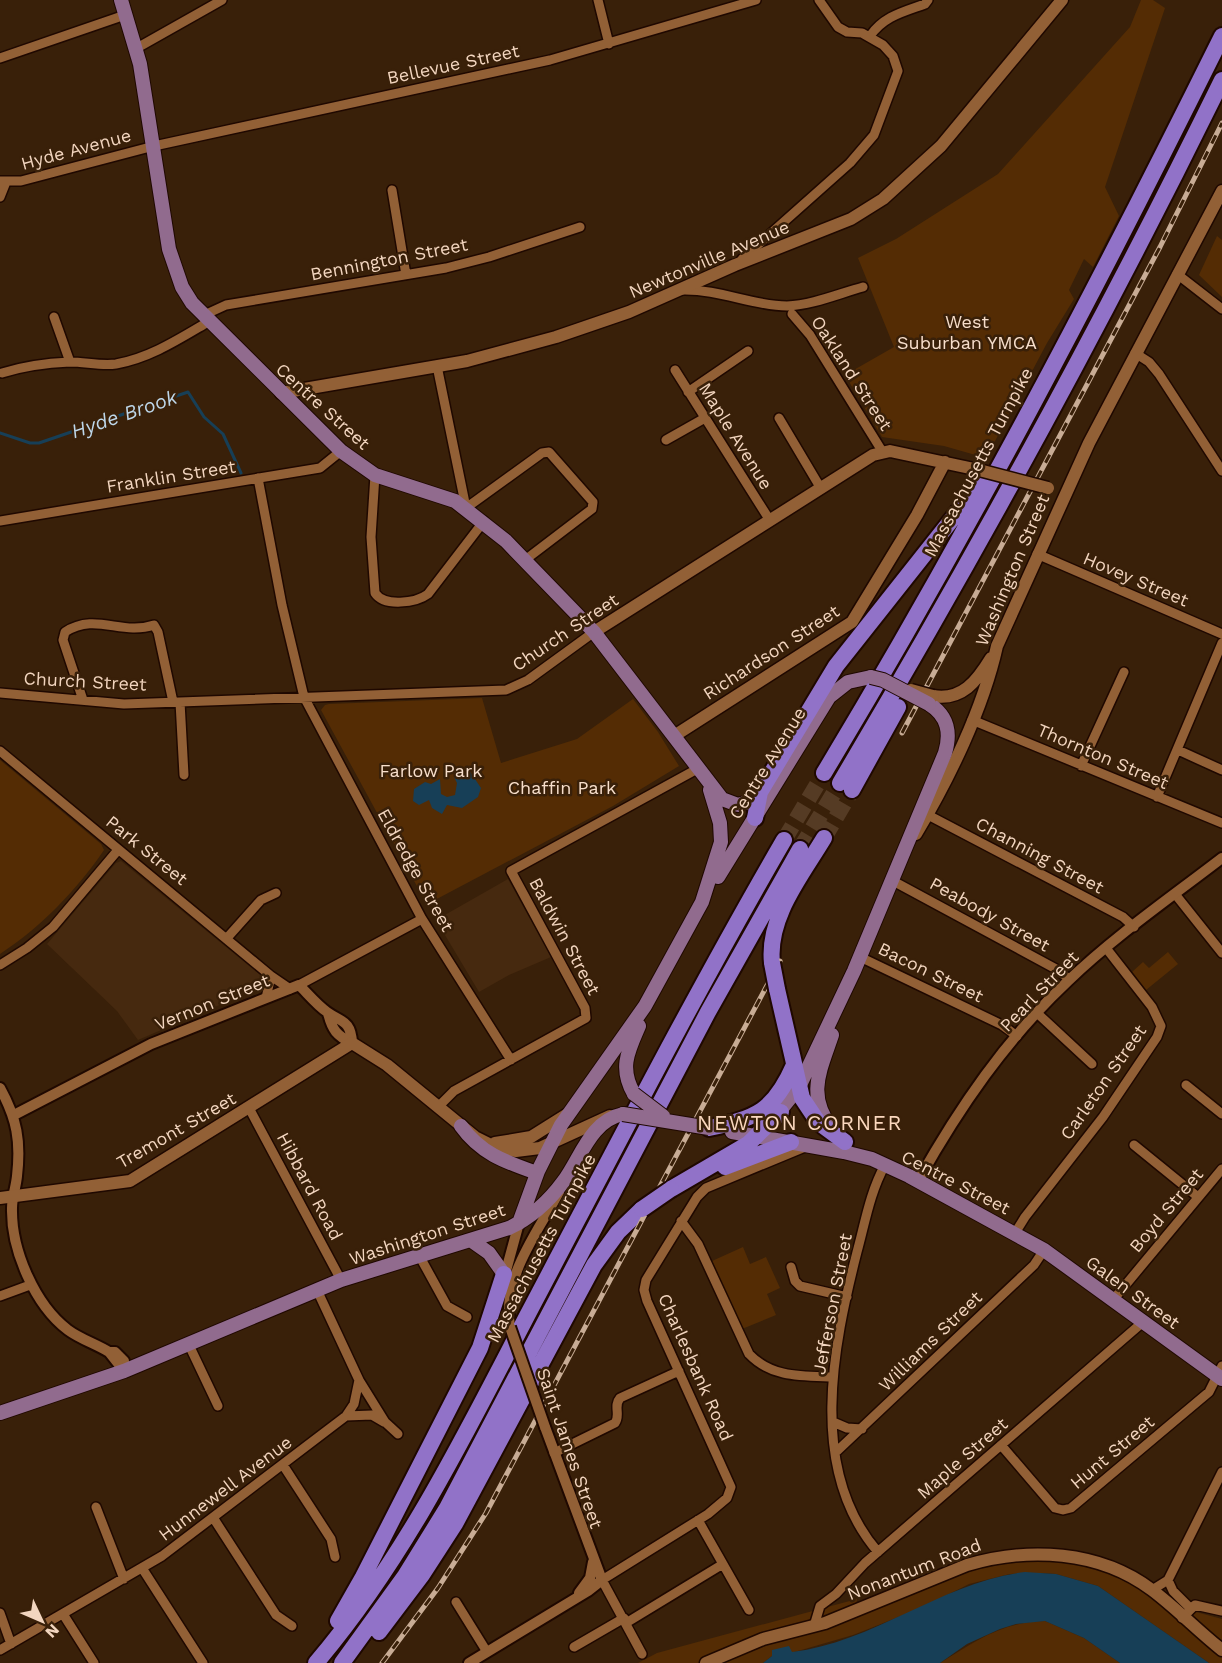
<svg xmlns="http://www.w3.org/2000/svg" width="1222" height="1663" font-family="'Work Sans',sans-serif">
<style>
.built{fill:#46290f}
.green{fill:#542c04}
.water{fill:#173f57}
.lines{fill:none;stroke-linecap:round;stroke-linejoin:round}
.stream{stroke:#173f57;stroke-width:3}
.motorway-tunnel{stroke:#553b24;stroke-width:16;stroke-dasharray:16 8;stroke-linecap:butt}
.minor-casing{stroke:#1f0800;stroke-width:12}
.tertiary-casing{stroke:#1f0800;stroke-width:14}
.secondary-casing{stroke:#1f0800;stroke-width:15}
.primary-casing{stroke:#1f0800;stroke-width:16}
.motorway-casing{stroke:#1f0800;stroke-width:20}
.minor{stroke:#926036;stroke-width:9}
.tertiary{stroke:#926036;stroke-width:10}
.secondary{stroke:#926036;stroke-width:12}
.primary{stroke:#916b8e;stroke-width:14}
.motorway{stroke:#9172c8;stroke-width:16}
.rail-casing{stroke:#c8ac95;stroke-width:5}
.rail{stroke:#392009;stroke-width:3;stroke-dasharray:9;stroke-linecap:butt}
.tertiary-bridge-casing{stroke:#1f0800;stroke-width:14;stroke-linecap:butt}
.secondary-bridge-casing{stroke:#1f0800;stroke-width:15;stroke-linecap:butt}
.primary-bridge-casing{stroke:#1f0800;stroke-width:16;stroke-linecap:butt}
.motorway-bridge-casing{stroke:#1f0800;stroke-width:20;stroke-linecap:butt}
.tertiary-bridge{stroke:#926036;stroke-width:10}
.secondary-bridge{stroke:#926036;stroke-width:12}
.primary-bridge{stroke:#916b8e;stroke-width:14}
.motorway-bridge{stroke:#9172c8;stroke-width:16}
.labels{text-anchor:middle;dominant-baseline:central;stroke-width:5;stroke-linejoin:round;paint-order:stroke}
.street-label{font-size:18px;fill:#f2d5bf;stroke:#392009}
.park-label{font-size:18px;fill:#f7decb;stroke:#392009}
.water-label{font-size:20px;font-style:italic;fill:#bed7ea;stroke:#392009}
.quarter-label{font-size:21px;letter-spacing:1.5px;fill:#fbd8be;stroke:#392009}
</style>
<rect width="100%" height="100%" fill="#392009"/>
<path class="built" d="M121 861 264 978 266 985 138 1040 117 1011 47 944 116 863Z
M508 879 551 957 509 975 479 992 436 920Z"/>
<path class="green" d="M1141 0H1153L1165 8 1105 187 1119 216 1093 267 1084 259 1069 290 1074 299 1047 343 986 458 944 446 882 437 845 375 894 347 858 258 896 239 998 174 1130 27Z
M1217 236 1222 240V297L1199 275Z
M482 698 501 763 577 739 633 699 658 732 679 766 613 806 433 901 424 899 321 710 325 705 329 704Z
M0 760 101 844 104 850C76 891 41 927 0 954Z
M1168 952 1178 964 1146 990 1132 972 1143 962 1149 968Z
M743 1247 750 1264 766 1257 780 1288 767 1294 776 1315 742 1329 712 1261Z
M990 1558 1083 1559 1158 1596 1155 1601 1222 1619V1663H1209L1098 1586 1056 1574 1042 1573 1010 1574 969 1584 919 1609 853 1635 791 1653 789 1650 772 1656 763 1663H638L657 1653 857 1599 855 1611Z
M1045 1621 1084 1638 1120 1663H940C976 1641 1001 1622 1045 1621Z"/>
<path class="water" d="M458 767 469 770 481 788 478 797 462 808 447 805 442 814 432 808 429 800 419 805 413 801 414 789 425 782 431 784 440 779 441 794 447 797 455 795 457 783 454 777Z
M1025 1572 1056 1574 1098 1586 1209 1663H1120L1084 1638 1045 1621 1016 1624 1000 1629 967 1644 940 1663H763L772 1656V1650L789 1646 792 1652C875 1642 942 1582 1025 1572Z"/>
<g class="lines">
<path class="stream" d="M0 433 30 443H39L188 392 204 417 223 434 241 473"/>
<path class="motorway-tunnel" d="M824 838 852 790
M784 840 824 773
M800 849 840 783"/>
<g class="minor-casing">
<path id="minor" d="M598 0 609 44
M870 36C884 16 903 12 925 4L928 0
M137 48 222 0
M0 58 125 15
M0 181H21L154 146 550 60 756 0
M392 190 406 275
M0 197 6 182
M742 259 850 163 874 135 898 71 893 56 883 45 862 33 847 32 838 27 819 0
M1177 274 1222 309
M682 290C720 289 752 306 787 306 812 305 838 294 863 287
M792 314 810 335 882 451
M202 316 226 305 446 268 489 257 580 227
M54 317 70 362
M1135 353 1149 362 1159 374 1222 471
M437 366 466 508 542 453 549 452 593 502 592 509 525 560
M675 370 769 519
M2 373C24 366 47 363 70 362 85 362 101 366 116 364 150 358 179 339 208 322
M688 392 748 351
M779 418 820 487
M666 440 705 418
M375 475 371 537 375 593C384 607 416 603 428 594L484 521
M258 478 282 605 304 697 422 919 511 1060
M0 521 320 468 341 451
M1037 554 1222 634
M0 693 124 704 506 690 528 680 594 632
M83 700 63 640 65 632C96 612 121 636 154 625L158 632 173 702
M180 702 184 775
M972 720 1222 823
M1178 750 1222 770
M0 751 271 976 290 989
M1081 766 1124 672
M1157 797 1222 643
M928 815 1123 917 1134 927
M893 881 1056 969 1069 979
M1175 894 1222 953
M227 938 261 900 276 893
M860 957 1002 1025 1017 1036
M0 965 27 948 53 927 118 850
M299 985 422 919
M266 998 271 976
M1037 1013 1092 1064
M1186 1085 1222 1114
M438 1107 454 1091 586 1018 585 1008 511 871 699 768
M249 1108 341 1280
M1134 1145 1198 1197
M681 1221 698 1244 749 1354C772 1378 802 1376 833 1377
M1015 1233 1025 1217 1103 1117 1157 1037 1161 1026 1152 1007 1106 948
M420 1257 447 1306 467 1317
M791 1267 795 1281 800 1286 847 1297
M0 1296 30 1285
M1113 1300 1222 1169
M189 1345 218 1406
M359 1380 385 1422 398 1434
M346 1416 372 1415 384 1422
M833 1422 847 1428 862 1429
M1001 1445 1055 1508 1063 1510 1071 1508 1209 1392 1222 1366
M836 1452 1034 1265 1044 1250
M554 1453 615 1423C621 1415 613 1406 620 1398L679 1371
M283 1465 331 1539 335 1557
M96 1507 124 1579
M214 1519 276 1615 292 1626
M698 1520 749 1610
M878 1552C807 1470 833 1346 857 1252 865 1223 870 1192 885 1165
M142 1568 203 1663
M1168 1580 1173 1591 1190 1608
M1152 1590 1168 1580 1222 1472
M456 1602 487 1652
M0 1613 11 1644
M63 1614 94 1663
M1182 1618 1195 1605 1222 1611
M626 1623 723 1564
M814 1626 820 1606 836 1594 865 1563 1143 1322
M574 1647 624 1618
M0 1650 162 1556 346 1416 354 1404 359 1380 317 1290
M642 1654 602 1580 708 1514 727 1498 731 1487 647 1301 644 1290 646 1280 697 1197 706 1188 805 1147"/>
</g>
<g class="tertiary-casing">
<path id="tertiary" d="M0 1088C17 1119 21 1141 17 1176 16 1187 12 1197 12 1208 11 1250 35 1305 68 1330 80 1339 96 1344 109 1352H115L124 1361V1371L109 1352
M14 1115 151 1044 299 985C308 994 317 1005 327 1012 341 1022 351 1020 352 1043 337 1036 332 1030 328 1013
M918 1181C959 1108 1006 1039 1068 981 1115 936 1170 898 1222 858
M504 1278 519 1223
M510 1327C502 1276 537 1234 559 1192
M579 1593 590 1578 593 1562
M469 1663 588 1591 602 1580 545 1427"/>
</g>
<g class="secondary-casing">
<path id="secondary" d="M281 393 467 361 556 337 629 312 735 265 851 219 883 199 941 146 1062 0
M594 632 873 455 890 451 979 470
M933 696C962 701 977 681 991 658
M674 736 852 622 917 515 945 462
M916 834C949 779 983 709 997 646L1089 443 1222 191
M495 1143 531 1137 566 1115
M0 1198 130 1181 352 1043 387 1065 475 1137 499 1149 516 1151 540 1148 610 1116
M706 1663 763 1639 825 1623 967 1565C1028 1547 1099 1550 1152 1590 1176 1608 1198 1631 1222 1650"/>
</g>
<g class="primary-casing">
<path id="primary" d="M121 0 140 64 169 249 182 287 192 303 341 451 375 475 455 501 506 541 594 632 722 799 738 805 768 796
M718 877 829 697 848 682 871 677
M832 1035C820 1071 806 1095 832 1129
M634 1094C619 1068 628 1051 639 1026
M774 1118 799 1087 854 971 945 753C951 733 948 716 929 704
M461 1126C481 1154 506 1162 537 1173
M732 1132 844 1152 872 1159 909 1176 1044 1250 1222 1379
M519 1223 538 1171 561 1125 645 1006 702 902 721 842 720 823 710 790
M472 1241 489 1253 504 1274
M0 1413 124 1371 341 1280 509 1228C530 1218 549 1201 563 1182 581 1158 590 1121 623 1114"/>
</g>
<g class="motorway-casing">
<path id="motorway" d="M824 773C968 534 1098 286 1222 36
M840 783C976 554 1105 319 1222 80
M852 790 898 707
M755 818 760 792 836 666 980 484
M772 963C767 917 802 875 824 838
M777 989 802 1098 818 1122 845 1142
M709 1128C757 1118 774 1111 794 1065
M725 1167 791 1142
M671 1189 748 1144 781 1112
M338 1621 363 1577 480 1348 504 1274
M379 1632 422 1575 455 1524 594 1265 618 1232 642 1209
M316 1663C405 1558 465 1435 528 1314 612 1155 694 995 784 840
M342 1663 405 1576 447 1508 708 1012 800 849"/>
</g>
<use href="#minor" class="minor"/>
<use href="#tertiary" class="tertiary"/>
<use href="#secondary" class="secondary"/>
<use href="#primary" class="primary"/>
<use href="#motorway" class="motorway"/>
<g class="rail-casing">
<path id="rail" d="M902 733 1160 247 1222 123
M382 1663 438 1588 486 1513 780 961"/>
</g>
<use href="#rail" class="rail"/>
<g class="tertiary-bridge-casing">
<path id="tertiary-bridge" d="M510 1327 545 1427"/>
</g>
<g class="secondary-bridge-casing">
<path id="secondary-bridge" d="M979 470 1048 488
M911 690 933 696"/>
</g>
<g class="primary-bridge-casing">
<path id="primary-bridge" d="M871 677 883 680 929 704
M634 1094 663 1116
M623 1114 709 1128"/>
</g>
<g class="motorway-bridge-casing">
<path id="motorway-bridge" d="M772 963 777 989
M642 1209 671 1189"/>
</g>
<use href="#tertiary-bridge" class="tertiary-bridge"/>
<use href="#secondary-bridge" class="secondary-bridge"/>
<use href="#primary-bridge" class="primary-bridge"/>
<use href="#motorway-bridge" class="motorway-bridge"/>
</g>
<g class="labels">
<g class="street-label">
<text transform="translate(453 64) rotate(-12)">Bellevue Street</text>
<text transform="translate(76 149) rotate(-15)">Hyde Avenue</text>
<text transform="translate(389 259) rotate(-11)">Bennington Street</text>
<text transform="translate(709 259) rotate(-23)">Newtonville Avenue</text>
<text transform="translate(852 373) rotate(57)">Oakland Street</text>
<text transform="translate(323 406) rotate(42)">Centre Street</text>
<text transform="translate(736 436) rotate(58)">Maple Avenue</text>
<text transform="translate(978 462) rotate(-62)">Massachusetts Turnpike</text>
<text transform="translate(171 476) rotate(-9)">Franklin Street</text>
<text transform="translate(1012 570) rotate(-67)">Washington Street</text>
<text transform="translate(1136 579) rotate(23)">Hovey Street</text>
<text transform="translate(565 632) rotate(-34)">Church Street</text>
<text transform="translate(771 652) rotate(-33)">Richardson Street</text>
<text transform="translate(85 681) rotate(3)">Church Street</text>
<text transform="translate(1103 756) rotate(23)">Thornton Street</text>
<text transform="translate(767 763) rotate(-58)">Centre Avenue</text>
<text transform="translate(147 850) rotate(39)">Park Street</text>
<text transform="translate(1040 855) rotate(28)">Channing Street</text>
<text transform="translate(416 870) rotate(61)">Eldredge Street</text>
<text transform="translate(990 914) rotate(29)">Peabody Street</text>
<text transform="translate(565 936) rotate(62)">Baldwin Street</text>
<text transform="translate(931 972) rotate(26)">Bacon Street</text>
<text transform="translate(1039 991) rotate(-46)">Pearl Street</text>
<text transform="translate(212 1002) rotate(-22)">Vernon Street</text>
<text transform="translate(1103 1082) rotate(-55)">Carleton Street</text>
<text transform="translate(176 1130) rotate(-30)">Tremont Street</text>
<text transform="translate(956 1182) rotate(27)">Centre Street</text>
<text transform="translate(310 1186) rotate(62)">Hibbard Road</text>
<text transform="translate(1166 1210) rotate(-50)">Boyd Street</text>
<text transform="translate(427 1234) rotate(-18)">Washington Street</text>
<text transform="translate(541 1248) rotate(-62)">Massachusetts Turnpike</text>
<text transform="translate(1133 1292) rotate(36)">Galen Street</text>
<text transform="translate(832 1304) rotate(-79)">Jefferson Street</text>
<text transform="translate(930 1341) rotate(-44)">Williams Street</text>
<text transform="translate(696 1367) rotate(66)">Charlesbank Road</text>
<text transform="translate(570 1448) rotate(71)">Saint James Street</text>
<text transform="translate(1112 1452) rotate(-40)">Hunt Street</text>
<text transform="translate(962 1458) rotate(-41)">Maple Street</text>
<text transform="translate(225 1488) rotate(-37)">Hunnewell Avenue</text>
<text transform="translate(914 1569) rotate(-21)">Nonantum Road</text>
</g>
<g class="park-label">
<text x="967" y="321">West<tspan x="967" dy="21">Suburban YMCA</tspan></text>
<text x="431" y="770">Farlow Park</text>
<text x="562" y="787">Chaffin Park</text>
</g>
<g class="water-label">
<text transform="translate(124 414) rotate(-19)">Hyde Brook</text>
</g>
<g class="quarter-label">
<text x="800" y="1122">NEWTON CORNER</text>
</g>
</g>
<g transform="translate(42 1621) rotate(134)" stroke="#392009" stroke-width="4.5" paint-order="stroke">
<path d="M0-4.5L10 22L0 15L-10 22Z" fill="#f2d5bf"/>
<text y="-9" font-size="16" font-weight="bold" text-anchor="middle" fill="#f2d5bf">N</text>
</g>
</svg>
